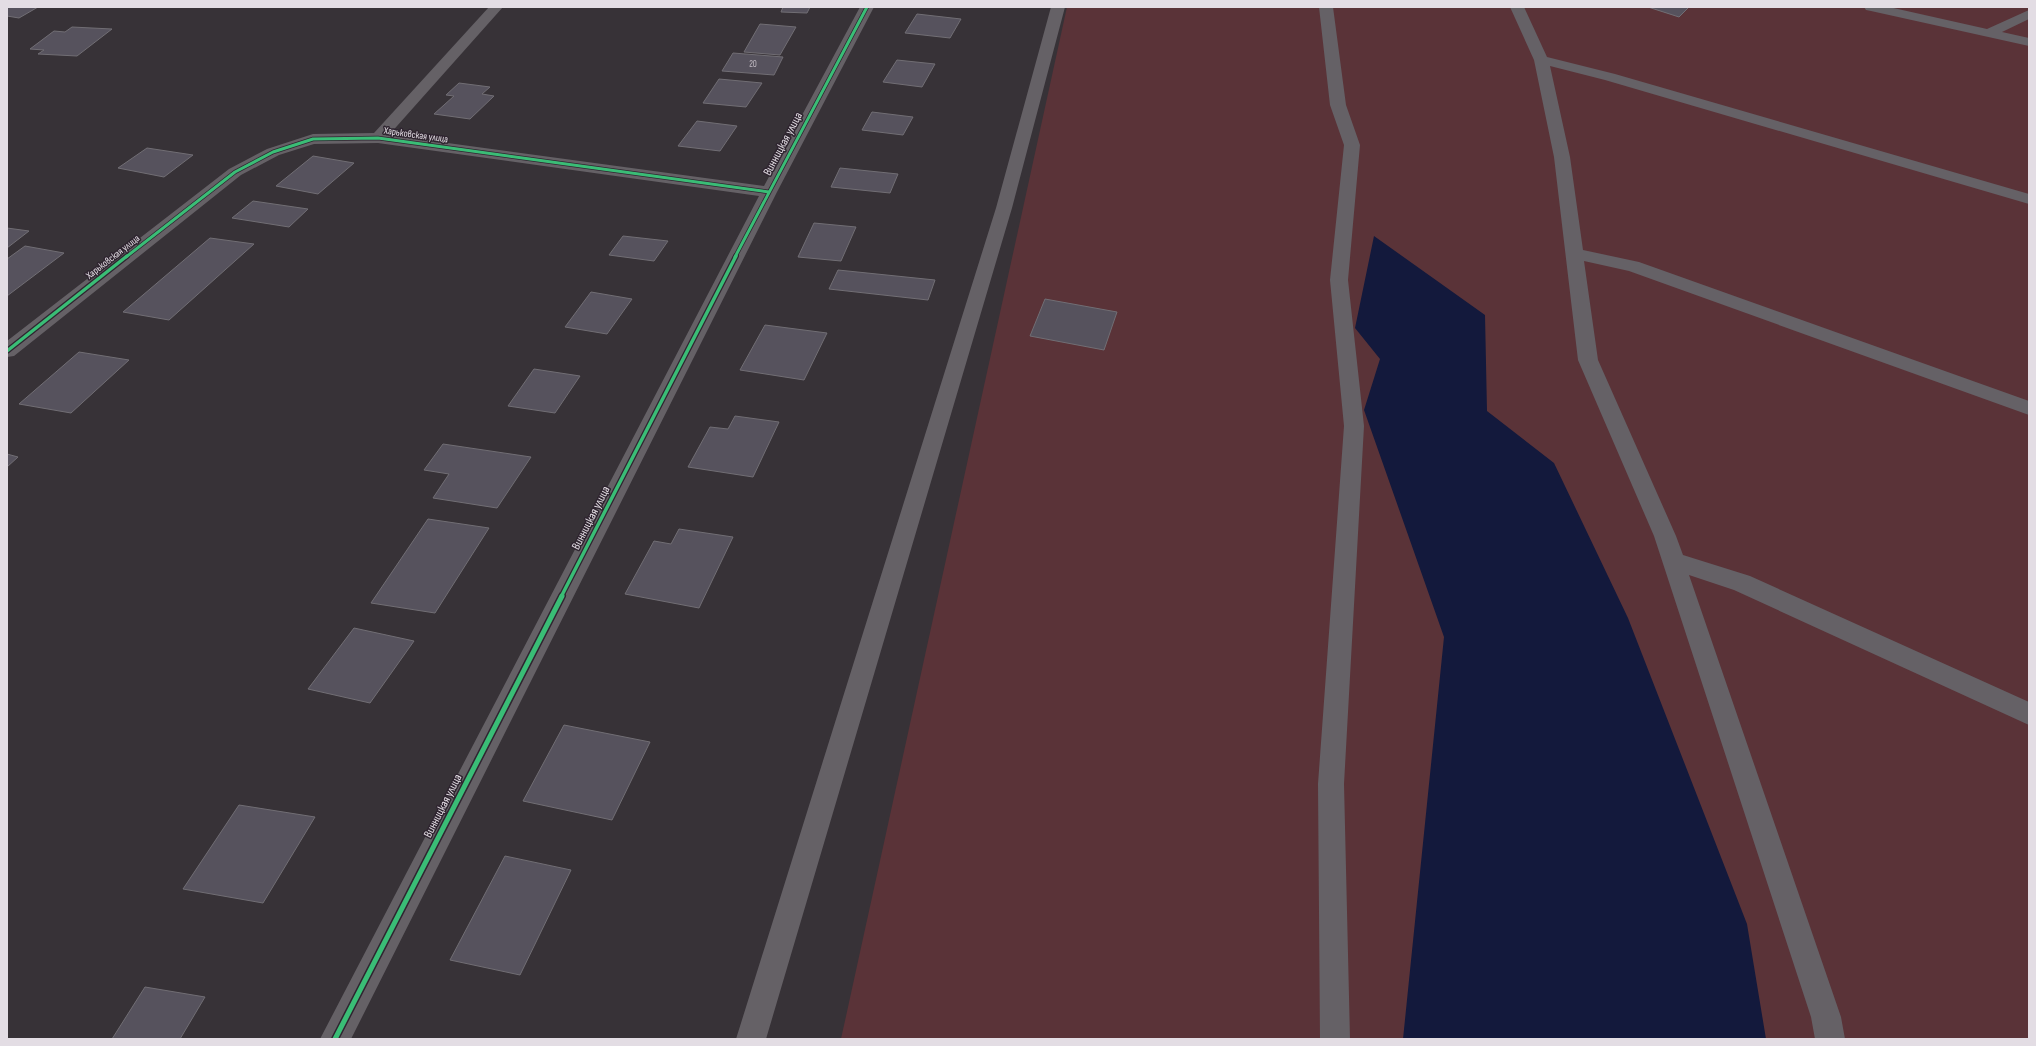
<svg xmlns="http://www.w3.org/2000/svg" width="2036" height="1046" font-family="'Sofia Sans Condensed',sans-serif">
<style>
.green{fill:#5a3338}
.water{fill:#13193c}
.building{fill:#56525d;stroke:#716e74}
.lines{fill:none;stroke-linecap:round;stroke-linejoin:round}
.lane{fill:#656166;fill-rule:evenodd}
.street{fill:#656166;fill-rule:evenodd}
.cycleway-far2-casing{stroke:#2f2530;stroke-width:4.5}
.cycleway-far1-casing{stroke:#2f2530;stroke-width:6}
.cycleway-casing{stroke:#2f2530;stroke-width:8}
.cycleway-far2{stroke:#3abd76;stroke-width:3}
.cycleway-far1{stroke:#3abd76;stroke-width:3.5}
.cycleway{stroke:#3abd76;stroke-width:5}
.labels{text-anchor:middle;dominant-baseline:central;stroke-width:3;stroke-linejoin:round;paint-order:stroke}
.far-number-label{font-size:9px;fill:#c0bac2}
.far-street-label{font-size:10px;fill:#e3dde4;stroke:#2f2530}
.street-label{font-size:12px;fill:#e3dde4;stroke:#2f2530}
</style>
<rect width="100%" height="100%" fill="#373237"/>
<path class="green" d="M1067 7H2029V1039H841Z"/>
<path class="water" d="M1374 236 1485 315 1487 411 1554 463 1628 618 1747 924 1766 1039H1403L1444 637 1364 410 1380 359 1355 328Z"/>
<path class="building" d="M7 7H38L19 18 7 16Z
M783 7H810L807 13 781 12Z
M1648 7H1689L1679 17Z
M917 14 961 19 950 38 905 33Z
M760 24 796 27 780 55 744 52Z
M72 27 112 29 77 56 38 54 44 50 30 49 54 31 65 32Z
M733 53 783 57 774 75 722 71Z
M897 60 935 64 922 87 883 82Z
M719 79 762 83 746 107 703 103Z
M459 83 490 87 482 94 494 96 470 119 434 114 454 96 446 95Z
M872 112 913 117 903 135 862 130Z
M697 121 737 126 720 151 678 146Z
M147 148 193 155 164 177 118 168Z
M313 156 354 163 318 194 276 186Z
M840 168 898 174 890 193 831 187Z
M253 201 308 209 289 227 232 218Z
M814 223 856 227 841 261 798 257Z
M7 228 29 231 7 248Z
M623 236 668 241 654 261 609 255Z
M210 238 254 244 169 320 123 312Z
M25 246 64 253 7 296V259Z
M838 270 935 280 928 300 829 289Z
M591 292 632 299 607 334 565 327Z
M1045 299 1117 312 1104 350 1030 336Z
M765 325 827 333 804 380 740 370Z
M79 352 129 360 71 413 19 404Z
M534 369 580 376 555 413 508 406Z
M735 416 779 422 753 477 688 467 710 427 728 429Z
M443 444 531 457 497 508 433 498 449 474 424 470Z
M7 454 18 457 7 467Z
M428 519 489 528 435 613 371 603Z
M679 529 733 537 699 608 625 594 654 541 671 544Z
M354 628 414 641 370 703 308 689Z
M564 725 650 742 612 820 523 801Z
M239 805 315 817 263 903 183 889Z
M505 856 571 870 520 975 450 960Z
M145 987 205 997 180 1039H112Z"/>
<g class="lines">
<path class="lane" d="M1051 7H1065L1012 208 766 1039H736L996 208Z
M1319 7H1333L1346 105 1360 145 1348 280 1364 426 1344 784 1350 1039H1320L1318 784 1344 426 1330 280 1344 145 1330 105Z
M1510 7H1524L1547 57 1615 74 2029 194V204L1605 80 1550 66 1570 157 1583 250 1639 262 2029 401V415L1629 271 1584 261 1598 360 1676 536 1683 555 1750 576 2029 702V725L1734 590 1689 575 1841 1017 1845 1039H1815L1811 1017 1654 536 1578 360 1554 157 1534 60Z
M1864 7H1889L1987 29 2029 10V19L2002 32 2029 38V46L1871 11 1866 10Z"/>
<path class="street" d="M489 7H503L389 135 764 186 860 7H874L777 192 351 1039H320L759 196 378 143 314 144 279 155 241 175 14 356 7 357V341L229 169 267 149 313 134 374 133Z"/>
<g class="cycleway-far2-casing">
<path id="cycleway-far2" d="M126 257 235 172 273 152 313 139 378 138 769 192
M735 257 867 7"/>
</g>
<g class="cycleway-far1-casing">
<path id="cycleway-far1" d="M7 351 127 256
M561 597 736 256"/>
</g>
<g class="cycleway-casing">
<path id="cycleway" d="M335 1039 562 596"/>
</g>
<use href="#cycleway-far2" class="cycleway-far2"/>
<use href="#cycleway-far1" class="cycleway-far1"/>
<use href="#cycleway" class="cycleway"/>
</g>
<g class="labels">
<g class="far-number-label">
<text x="753" y="64">20</text>
</g>
<g class="far-street-label">
<text transform="translate(416 135) rotate(8)">Харьковская улица</text>
<text transform="translate(113 257) rotate(-38)">Харьковская улица</text>
</g>
<g class="street-label">
<text transform="translate(783 144) rotate(-62)">Винницкая улица</text>
<text transform="translate(591 518) rotate(-63)">Винницкая улица</text>
<text transform="translate(443 806) rotate(-63)">Винницкая улица</text>
</g>
</g>
<rect width="2036" height="1046" fill="none" stroke="#e3dde4" stroke-width="16"/>
</svg>
